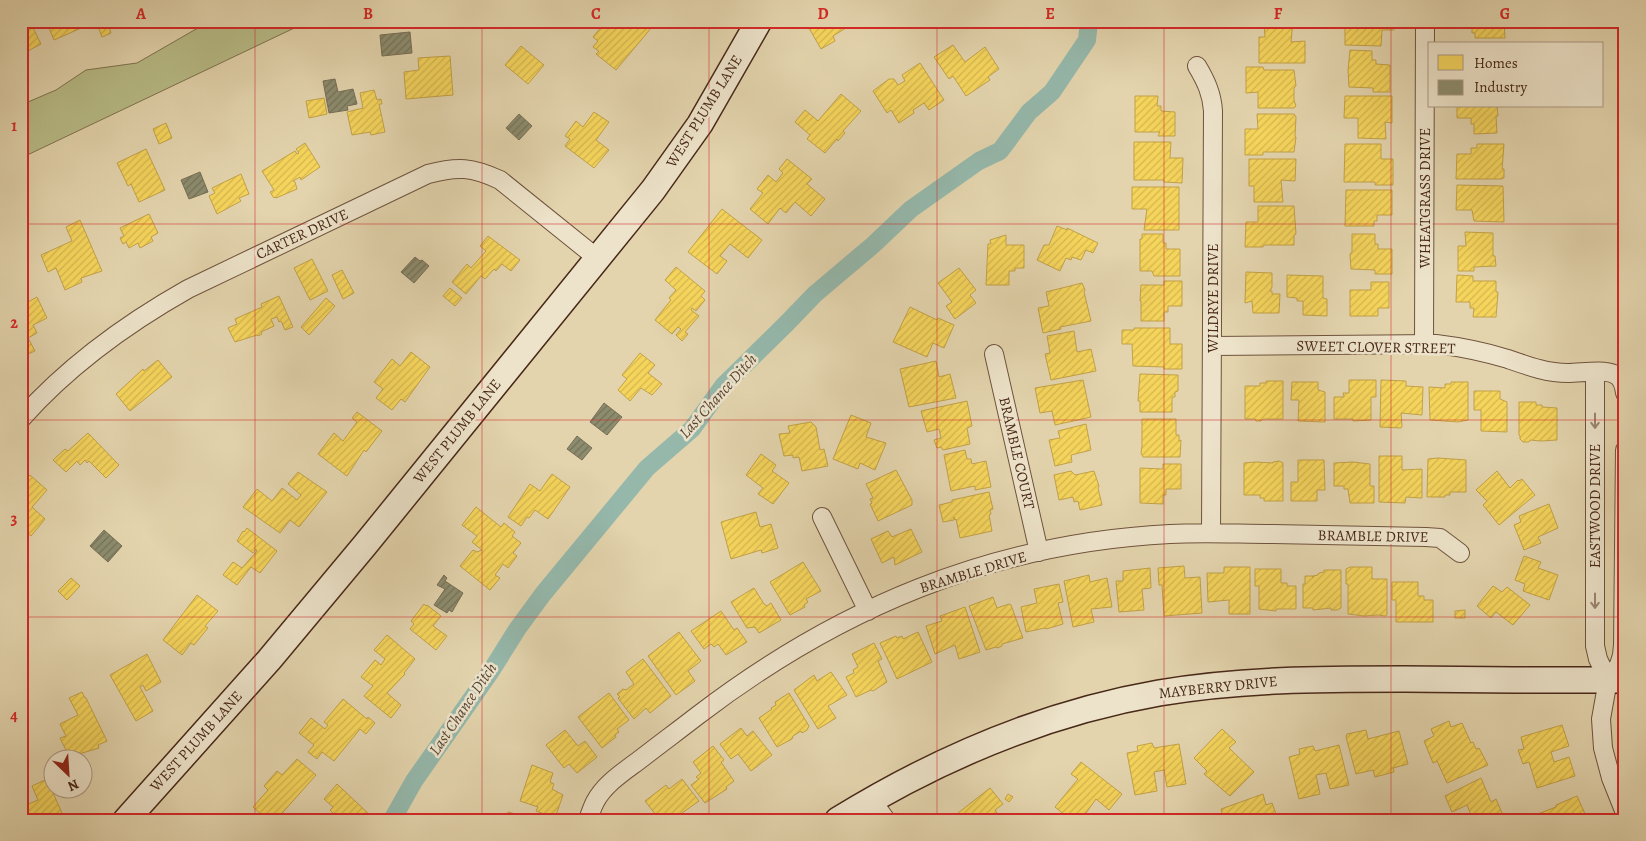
<svg xmlns="http://www.w3.org/2000/svg" width="1646" height="841" font-family="Alegreya,serif">
<style>
.green{fill:#b8bc87;stroke:#807250}
.homes{fill:url(#homes-hatch);stroke:#c2a148}
.industry{fill:url(#industry-hatch);stroke:#786e54}
.lines{fill:none;stroke-linecap:round;stroke-linejoin:round}
.canal{stroke:#95b8ab;stroke-width:18}
.minor-casing{stroke:#6f533d;stroke-width:20}
.secondary-casing{stroke:#482818;stroke-width:28}
.minor{stroke:#ede3ca;stroke-width:18}
.secondary{stroke:#ede3ca;stroke-width:25}
.oneway{stroke:#9a8671}
.grid{fill:none;stroke:#d62828;stroke-width:1;stroke-opacity:0.55}
.labels{text-anchor:middle;dominant-baseline:central;stroke-width:5;stroke-linejoin:round;paint-order:stroke}
.street-label{font-size:15px;fill:#482818;stroke:#ede3ca}
.water-label{font-size:16px;font-style:italic;fill:#574535;stroke:#ede3ca}
.neatline{fill:none;stroke:#d62828;stroke-width:2}
.grid-label{font-size:16px;text-anchor:middle;font-weight:bold;fill:#d62828}
</style>
<defs>
<pattern id="homes-hatch" width="6" height="6" patternUnits="userSpaceOnUse" patternTransform="scale(1.25)"><rect width="6" height="6" fill="#f6d55c"/><path d="M-1 1l2-2M0 6l6-6M5 7l2-2" fill="none" stroke="#d4b74f"/></pattern>
<pattern id="industry-hatch" width="6" height="6" patternUnits="userSpaceOnUse" patternTransform="scale(1.25)"><rect width="6" height="6" fill="#8c8c6e"/><path d="M-1 1l2-2M0 6l6-6M5 7l2-2" fill="none" stroke="#747259"/></pattern>
</defs>
<rect width="100%" height="100%" fill="#e3d4ad"/>
<filter id="stains"><feTurbulence type="fractalNoise" baseFrequency=".004" numOctaves="4"/><feColorMatrix values="0 0 0 0 .2 0 0 0 0 .09 0 0 0 0 .02 0 0 0 .5 -.17"/></filter>
<radialGradient id="worn" r=".72"><stop offset=".6" stop-color="#630" stop-opacity="0"/><stop offset="1" stop-color="#630" stop-opacity=".3"/></radialGradient>
<path class="green" d="M210 21H309L21 158V105L56 90 86 70 137 63Z"/>
<path class="homes" d="M46 21H97L54 40Z
M114 21H128L117 27Z
M606 21H622L626 25 629 21H657L616 70 596 54 599 51 593 47 598 41 593 37Z
M805 21H857L833 36 835 41 821 49Z
M1264 21H1293L1291 42 1305 41V63H1259V37H1265Z
M1345 21H1394V30H1382L1381 46 1345 45Z
M1457 21H1504L1505 38H1475V33H1472V27H1457Z
M30 22 41 44 26 52 28 56 21 59V26Z
M108 25 111 33 102 37 99 29Z
M953 45 965 62 985 47 999 69 988 77 990 80 966 96 953 76 949 79 934 57Z
M521 46 544 65 528 84 505 65Z
M1350 50 1372 51V60H1376V64L1390 65V92H1373V88L1349 87 1348 70Z
M450 56 453 95 406 99 404 72 419 70 418 58Z
M920 63 944 100 929 110 924 103 913 110 914 113 899 123 891 110 887 113 873 91 889 79H894L898 85 905 81 902 75Z
M1246 67H1263L1264 70H1294L1296 86 1294 88V100L1296 106 1294 108H1258V92L1246 93Z
M374 90 377 100 381 99 382 104H379L385 132 371 135 370 132 352 135 347 112 363 108 360 93Z
M841 94 861 111 843 131 845 133 838 141 837 139 825 153 807 139 810 135 795 122 805 110 818 121Z
M1135 96H1158L1157 106H1161V111L1175 112V136H1158L1160 132H1135Z
M1345 96H1392V123L1385 122 1386 139 1358 138V118H1344Z
M324 98 327 114 309 118 306 101Z
M1457 106H1497L1498 116H1496L1497 133 1474 134V124H1471V118H1457Z
M594 112 609 122 596 140 609 150 594 168 565 146 570 139 565 136 576 121 583 127Z
M1257 114H1294L1296 117 1295 136 1296 137 1294 152H1263V155H1245V129H1258Z
M166 123 172 138 159 144 153 129Z
M1134 142H1171L1170 158H1183L1182 183 1164 182V180H1134Z
M305 143 320 167 301 180 300 177 293 181 295 182 297 189 276 198 275 197 274 198 270 192 274 190 262 171 295 151 297 154 299 153 296 149Z
M1345 144H1381V159H1393V185H1375V182H1344Z
M1477 144H1504L1502 169H1504V178H1502V179H1456L1457 154H1471V148H1477Z
M146 149 165 190 139 202 131 184 128 186 117 163Z
M787 159 812 179 807 184 825 199 811 216 795 202 786 213 780 208 768 224 750 209 763 193 757 189 768 175 776 182 783 173 779 169Z
M1249 159H1296L1295 181 1281 180 1283 202H1254V186H1249Z
M241 174 249 194 239 198 241 201 217 214 209 196 215 193 212 188Z
M1457 185 1503 186 1504 222 1474 221 1472 210H1456Z
M1132 187H1179V230H1144L1147 209H1132Z
M1346 190H1392V215H1377V221H1374V226H1345Z
M1258 206H1294L1296 234 1294 235V245H1264L1263 247H1245L1246 222H1258Z
M722 209 762 240 748 258 730 244 720 256 727 261 717 274 688 252Z
M149 214 158 233 151 237 153 241 140 248 138 243 129 248 126 242 123 244 120 238 124 236 120 228Z
M80 220 102 271 81 278 82 282 65 290 56 268 48 272 41 255 72 241 66 227Z
M1057 226 1067 230V228L1098 243 1093 253 1086 250 1081 260 1072 257 1071 260 1066 258 1060 271 1037 260 1044 245H1049Z
M1465 232 1493 233V256H1495L1496 266 1474 267V271H1458V246H1466Z
M1142 234H1163V243H1166V249H1180V276H1154L1152 271H1140V239H1142Z
M1352 234H1375V244H1378V249H1392V274H1375V270L1351 269 1350 254 1352 252Z
M1006 235V245H1024V268H1015V271H1009V285H986L988 244H991L990 240Z
M488 236 520 260 511 271 502 264 496 271 494 269 485 279 481 276 466 294 452 282 467 264 471 268 486 251 480 246Z
M312 259 328 291 310 300 294 268Z
M676 267 705 291 701 296 705 300 696 311 692 308 691 310 699 316 685 332 688 334 682 341 676 335 681 329 678 327 672 334 655 320 671 300 669 298 676 290 665 280Z
M959 268 976 290 970 295 976 303 955 319 946 306 952 302 938 283Z
M342 270 354 293 343 299 332 275Z
M1246 272 1272 273V287L1270 291H1272V294H1280L1279 313H1253L1252 301 1245 303Z
M1287 275 1323 276V298L1327 299V316L1303 315V301H1297V298L1287 297Z
M1457 275 1473 276V281H1496V292H1498L1496 317H1473L1474 308H1470V302H1456Z
M1164 281H1182V306H1168V312H1164V321H1141V301H1140L1141 285H1164Z
M1371 282H1389V308H1378V316H1350V290H1371Z
M1082 283 1085 290 1084 292 1091 321 1060 327 1061 329 1043 333 1038 308 1049 306 1046 292Z
M450 288 462 298 455 306 443 296Z
M23 292 28 302 37 297 47 318 33 325 37 333 28 338 35 351 21 357V293Z
M279 296 293 327 285 330 281 321 279 322 277 317 271 319 274 326 261 332 262 334 258 336 257 335 235 342 228 328 237 324 235 319 262 307 261 304Z
M326 298 335 306 309 335 301 327Z
M910 307 937 320 938 318 954 325 944 348 933 343 927 357 893 342Z
M1134 328H1170V344H1182V369H1164V367L1133 366 1132 344H1122V330H1134Z
M1074 331 1077 352 1091 349 1096 371 1051 380 1045 354 1050 353 1047 336Z
M411 352 430 367 405 402 401 399 392 410 376 398 383 389 374 382 392 359 400 366Z
M640 353 655 365 648 373 662 384 652 395 641 388 630 401 618 390 627 379 622 375Z
M158 360 172 377 130 411 116 394 143 369 144 371Z
M936 361 939 377 950 374 956 398 909 407 900 369Z
M1140 374 1178 375V391L1175 392V397H1172V412H1140V401H1138Z
M1083 380 1091 417 1055 425 1052 411 1040 413 1035 388Z
M1349 380H1376V397H1371V420L1353 421V419H1334V397H1344L1343 393H1349Z
M1381 380 1406 381V386L1423 387 1422 415 1401 413 1402 426 1401 428 1380 427Z
M1266 381H1283V419H1263L1261 421H1256L1255 419H1245V386H1260V383H1266Z
M1292 382H1318V390L1325 392V422L1298 421 1299 400H1291Z
M1451 382H1468V420L1458 422 1430 420 1429 387 1445 388V384H1451Z
M1474 391H1500V399L1507 402V432L1481 431V410H1474Z
M967 401 972 426 967 428 970 444 943 450 941 447 937 448 934 440 941 438 939 429 927 432 921 411Z
M1519 402H1536V405H1542V407L1557 408V440L1541 441 1530 440 1529 442H1523L1520 439V436L1519 435Z
M357 412 382 431 366 452 364 450 347 476 318 454 334 433 343 441 357 422 352 418Z
M851 415 871 423 866 437 886 443 875 470 860 463 858 469 833 459Z
M1142 419H1176V435H1179V441L1181 440 1180 457H1143L1141 453 1142 446Z
M811 422 816 427 820 450 824 449 828 466 802 471 799 457 793 458V455L784 456 779 434 790 433 788 426Z
M1086 424 1091 450 1071 455 1072 462 1055 466 1049 440 1060 438 1058 431Z
M88 433 119 465 106 478 89 461 87 463 85 460 80 465 77 461 66 472 53 460 65 449 68 451Z
M965 450 967 459H971L972 464 986 461 991 487 975 490V486L951 491 944 455Z
M761 454 776 465 772 471 789 483 773 504 758 494 763 488 746 475Z
M1379 456H1402V470L1422 469V498L1406 497 1405 503 1379 502Z
M1438 458 1466 460V492H1450V495H1445V497H1427L1428 459Z
M1298 460H1324L1325 490H1317V501H1291V482H1298Z
M1279 461 1283 463V501H1264V498H1260V495H1244V463L1256 462 1273 463V462Z
M1353 462 1370 464V486H1374V503H1350L1348 489H1344V486H1334V463Z
M1163 464H1181V489H1166V495H1163V504L1140 503V468L1163 469Z
M896 470 912 500V505L878 521 870 504 872 503 870 499 873 498 866 484Z
M1071 471 1075 475 1094 471 1099 486 1098 488 1102 505 1080 510 1078 501 1074 502 1073 497 1059 500 1054 475Z
M1497 471 1510 488 1518 480 1519 481 1522 479 1535 495 1499 525 1483 505 1487 501 1476 490Z
M298 472 327 492 299 527 290 520 280 533 243 507 257 489 272 501 282 488 297 500 301 495 288 484Z
M552 474 570 487 548 519 535 510 529 518 527 517 521 526 508 517 530 484 540 491Z
M30 475 47 490 32 507 45 519 31 536 21 527V485Z
M989 492 993 509 990 510 991 514 989 515 992 531 960 538 956 519 955 520 954 517V520L943 522 939 505 952 502V500Z
M1549 504 1558 528 1538 537 1541 543 1524 550 1514 525 1521 522 1519 516Z
M476 507 501 527 504 523 515 532 512 536 521 543 513 553 517 556 508 568 503 564 495 575 500 578 490 590 460 566 473 550 477 552 482 550 472 542 477 536 462 525Z
M756 512 760 527 771 524 778 548 762 553 761 550 731 559 721 522Z
M247 528 277 551 260 573 251 567 237 585 223 575 233 562 242 568 257 551 256 549 253 553 237 541 243 531 244 532Z
M911 529 922 552 895 565 894 557 882 563 871 539 888 531 892 537Z
M1524 556 1541 562 1538 568 1558 575 1549 600 1523 591 1525 584 1515 580Z
M803 562 821 591 806 599 808 602 804 605 805 607 790 615 770 582Z
M1184 566 1185 578 1200 577 1202 613 1164 616 1162 585H1159L1158 568Z
M1224 567H1250V614H1229V600L1208 602 1207 573H1224Z
M1350 567H1372V579H1387V615L1385 616 1378 615 1364 616 1348 614V584H1346V569Z
M1150 568 1151 588 1142 589 1144 610 1119 612 1116 581H1123V571Z
M1255 569H1281V583H1287V586H1296V609H1276V611L1259 609V586H1255Z
M1324 570H1341V608L1337 610H1331V608L1313 610V608H1303V584H1305V576H1313V578V576L1318 575 1319 573 1324 572Z
M1089 575 1090 582 1107 578 1112 607 1091 609 1094 622 1073 627 1064 581Z
M71 578 80 586 67 600 58 591Z
M1392 582H1418V596H1424V600H1433V622H1396V600H1392Z
M1059 584 1063 602 1058 603 1063 624 1046 629 1045 628 1026 632 1021 607 1037 603 1034 589Z
M1493 586 1502 592 1507 587 1530 605 1513 625 1496 612 1491 618 1477 606Z
M754 588 764 604 767 606 771 603 781 620 759 633 755 627 747 628 731 602Z
M197 595 218 611 205 626 208 628 194 645 191 643 182 655 163 640Z
M993 597 997 608 1009 604 1011 605 1023 638 1002 644V646L997 648 996 647 986 650 969 606Z
M424 604 426 606 427 605 441 616 433 626 447 636 436 650 410 629 414 624 411 621Z
M965 607 980 652 959 659 955 645 935 654 926 626 942 621 940 616Z
M1465 610V618H1455V611Z
M721 611 734 630 737 628 747 642 726 655 718 644 714 647 711 644 704 649 691 631Z
M679 632 701 661 688 671 695 681 676 695 648 656Z
M918 632 932 662 897 679 880 643 896 636 897 638 902 636 903 639Z
M387 635 415 659 404 673 405 674 387 693 401 705 391 718 364 696 373 686 361 677 375 660 381 665 385 659 374 650Z
M874 643 882 659 878 661 887 682 873 691 871 690 856 697 846 677 854 673 853 670 858 667 852 654Z
M147 654 161 682 146 691 143 685 140 687 153 711 136 721 110 675Z
M643 659 671 696 650 713 646 708 634 719 618 698 620 697 617 694 623 689 626 690 634 684 626 672Z
M831 672 847 695 828 706 836 718 818 729 794 690 814 675 817 681Z
M82 692 85 698H86L107 741 98 745 99 748 79 754 81 758H54L67 752 60 738 66 736 60 724 78 715 69 698Z
M609 693 629 720 617 729 619 732 615 735 616 737 602 748 578 717Z
M789 693 809 726 807 730 802 733 801 731 793 736 792 739 777 747 759 718 772 709 771 708 776 705 775 702Z
M343 699 367 719 368 717 375 723 366 734 360 729 334 761 322 752 317 759 308 752 314 745 299 733 311 718 325 729 328 725 324 722Z
M1449 721 1451 727 1462 723 1471 743 1473 742 1476 749 1479 748 1488 765 1447 783 1437 761 1433 763 1424 741 1434 736 1431 729Z
M1562 725 1569 746 1551 752 1554 762 1569 757 1575 776 1537 788 1529 762 1523 764 1518 750 1524 749 1521 737Z
M741 728 747 736 753 731 772 755 751 771 738 754 731 759 720 744Z
M1222 729 1236 742 1229 748 1254 772 1230 796 1204 774 1207 771 1194 758Z
M565 730 578 746 585 741 597 757 577 773 569 764 564 768 546 745Z
M1366 730 1368 739 1399 731 1408 764 1393 768 1394 772 1375 777 1373 770 1356 774 1346 737 1347 734Z
M1152 743 1154 748 1179 744 1186 784 1167 787 1164 770 1154 772 1157 791 1135 795 1127 753 1138 751 1137 746Z
M1339 745 1349 785 1330 789 1326 773 1316 775 1320 794 1299 799 1289 757 1300 754 1299 749 1313 746 1315 751Z
M713 746 724 760 721 762 734 781 726 787 727 789 705 803 691 785 699 779 696 777 701 773 693 762Z
M297 759 316 775 276 820H267L253 807 268 790 264 786 277 771 282 775Z
M1081 762 1122 794 1109 810 1096 799 1086 813 1094 820H1071L1055 807 1078 779 1071 774Z
M532 765 553 773 550 782 554 784 552 789 563 795 555 818 536 811 538 807 520 801Z
M1481 778 1491 802 1496 799 1502 813 1497 815 1499 820H1459L1471 815 1467 805 1452 812 1445 796Z
M47 779 65 820H21V807L38 800 32 786Z
M682 779 699 801 682 813 687 820H660L645 801 666 785 669 789Z
M337 784 372 817 370 820H347L344 817 340 820 330 810 333 807 324 799Z
M990 788 1003 804 995 810 1002 820H963L958 813Z
M1008 794 1013 797 1009 802 1005 799Z
M1263 794 1266 805 1272 803 1277 817 1272 820H1224L1221 809Z
M1577 796 1586 816 1579 820H1540L1538 814 1556 807V805Z
M508 812 539 820H506Z"/>
<path class="industry" d="M410 32 412 53 382 56 380 35Z
M335 79 338 92 353 89 357 104 347 106 348 110 329 113 323 81Z
M519 114 532 126 519 140 506 128Z
M200 172 208 192 189 199 181 180Z
M415 257 420 261 422 260 429 266 414 283 401 272Z
M604 403 622 417 607 435 590 422Z
M577 436 592 448 582 460 567 449Z
M104 530 122 546 108 562 90 546Z
M444 575 447 578 445 581 463 593 452 612 449 610 447 613 434 605 445 589 437 585Z"/>
<g class="lines">
<path class="canal" d="M392 820 414 781 491 671 518 628 543 594 647 468 692 429 723 386 787 323 815 294 873 245 911 209 979 161 1000 151 1029 112 1052 92 1087 40 1089 21"/>
<g class="minor-casing">
<path id="minor" d="M1197 66C1206 81 1212 94 1213 111L1211 533
M1424 345 1425 21
M1212 346 1436 344C1461 347 1485 352 1508 359 1528 366 1547 373 1568 373 1581 373 1603 369 1614 374 1622 377 1624 385 1625 393
M994 354 1039 552
M1595 372V646L1598 659 1608 680
M21 419C69 365 126 324 188 289L428 174C458 166 472 167 500 180L597 258
M1625 450 1623 645 1622 655 1619 665 1608 680 1601 719 1603 748 1611 778 1625 813
M822 517 868 611
M871 799 886 820
M588 820C590 814 592 808 595 802 605 783 625 771 642 758 660 744 679 730 697 716 838 608 992 543 1170 534 1204 532 1239 534 1273 534 1324 535 1375 536 1426 537L1440 538 1460 553"/>
</g>
<g class="secondary-casing">
<path id="secondary" d="M126 820 269 660 365 545 653 190 700 124 759 21
M838 820C937 759 1044 713 1159 693 1240 679 1322 679 1404 679 1478 680 1551 680 1625 680"/>
</g>
<use href="#minor" class="minor"/>
<use href="#secondary" class="secondary"/>
</g>
<defs><path id="oneway-shaft" d="M-6 0H5M1.5-3L5.5 0L1.5 3" fill="none" stroke-width="1.6" stroke-linecap="round" stroke-linejoin="round" transform="scale(1.25)"/></defs>
<g class="oneway">
<use href="#oneway-shaft" transform="translate(1595 421) rotate(90)"/>
<use href="#oneway-shaft" transform="translate(1595 601) rotate(90)"/>
</g>
<path class="grid" d="M255 21V820M482 21V820M709 21V820M937 21V820M1164 21V820M1391 21V820M21 224H1625M21 420H1625M21 617H1625"/>
<g class="labels">
<g class="street-label">
<text transform="translate(704 111) rotate(-58)">WEST PLUMB LANE</text>
<text transform="translate(1425 198) rotate(-90)">WHEATGRASS DRIVE</text>
<text transform="translate(302 234) rotate(-25)">CARTER DRIVE</text>
<text transform="translate(1213 298) rotate(-90)">WILDRYE DRIVE</text>
<text transform="translate(1376 347) rotate(1)">SWEET CLOVER STREET</text>
<text transform="translate(457 431) rotate(-51)">WEST PLUMB LANE</text>
<text transform="translate(1017 453) rotate(77)">BRAMBLE COURT</text>
<text transform="translate(1595 506) rotate(-90)">EASTWOOD DRIVE</text>
<text transform="translate(1373 536) rotate(1)">BRAMBLE DRIVE</text>
<text transform="translate(973 572) rotate(-17)">BRAMBLE DRIVE</text>
<text transform="translate(1218 687) rotate(-6)">MAYBERRY DRIVE</text>
<text transform="translate(196 741) rotate(-48)">WEST PLUMB LANE</text>
</g>
<g class="water-label">
<text transform="translate(718 396) rotate(-48)">Last Chance Ditch</text>
<text transform="translate(463 709) rotate(-56)">Last Chance Ditch</text>
</g>
</g>
<rect width="1646" height="841" fill="none" stroke="#e3d4ad" stroke-width="55"/>
<rect x="1428" y="42" width="175" height="65" fill="#ede3ca" stroke="#ab9883"/>
<rect x="1438" y="55" width="25" height="15" fill="#f6d55c" stroke="#ab9883"/>
<text x="1474" y="68" font-size="15" fill="#482818">Homes</text>
<rect x="1438" y="80" width="25" height="15" fill="#8c8c6e" stroke="#ab9883"/>
<text x="1474" y="92" font-size="15" fill="#482818">Industry</text>
<g transform="translate(68 774) rotate(155)"><circle r="24" fill="#ede3ca" stroke="#ab9883"/>
<path d="M0-4L9 19L0 12L-9 19Z" fill="#8f2418"/>
<text y="-8" font-size="14" font-weight="bold" text-anchor="middle" fill="#482818">N</text>
</g>
<rect x="28" y="28" width="1590" height="786" class="neatline"/>
<g class="grid-label">
<text x="141" y="19">A</text>
<text x="368" y="19">B</text>
<text x="596" y="19">C</text>
<text x="823" y="19">D</text>
<text x="1050" y="19">E</text>
<text x="1278" y="19">F</text>
<text x="1505" y="19">G</text>
<text x="14" y="131">1</text>
<text x="14" y="328">2</text>
<text x="14" y="524">3</text>
<text x="14" y="721">4</text>
</g>
<rect width="100%" height="100%" filter="url(#stains)"/>
<rect width="100%" height="100%" fill="url(#worn)"/>
</svg>
